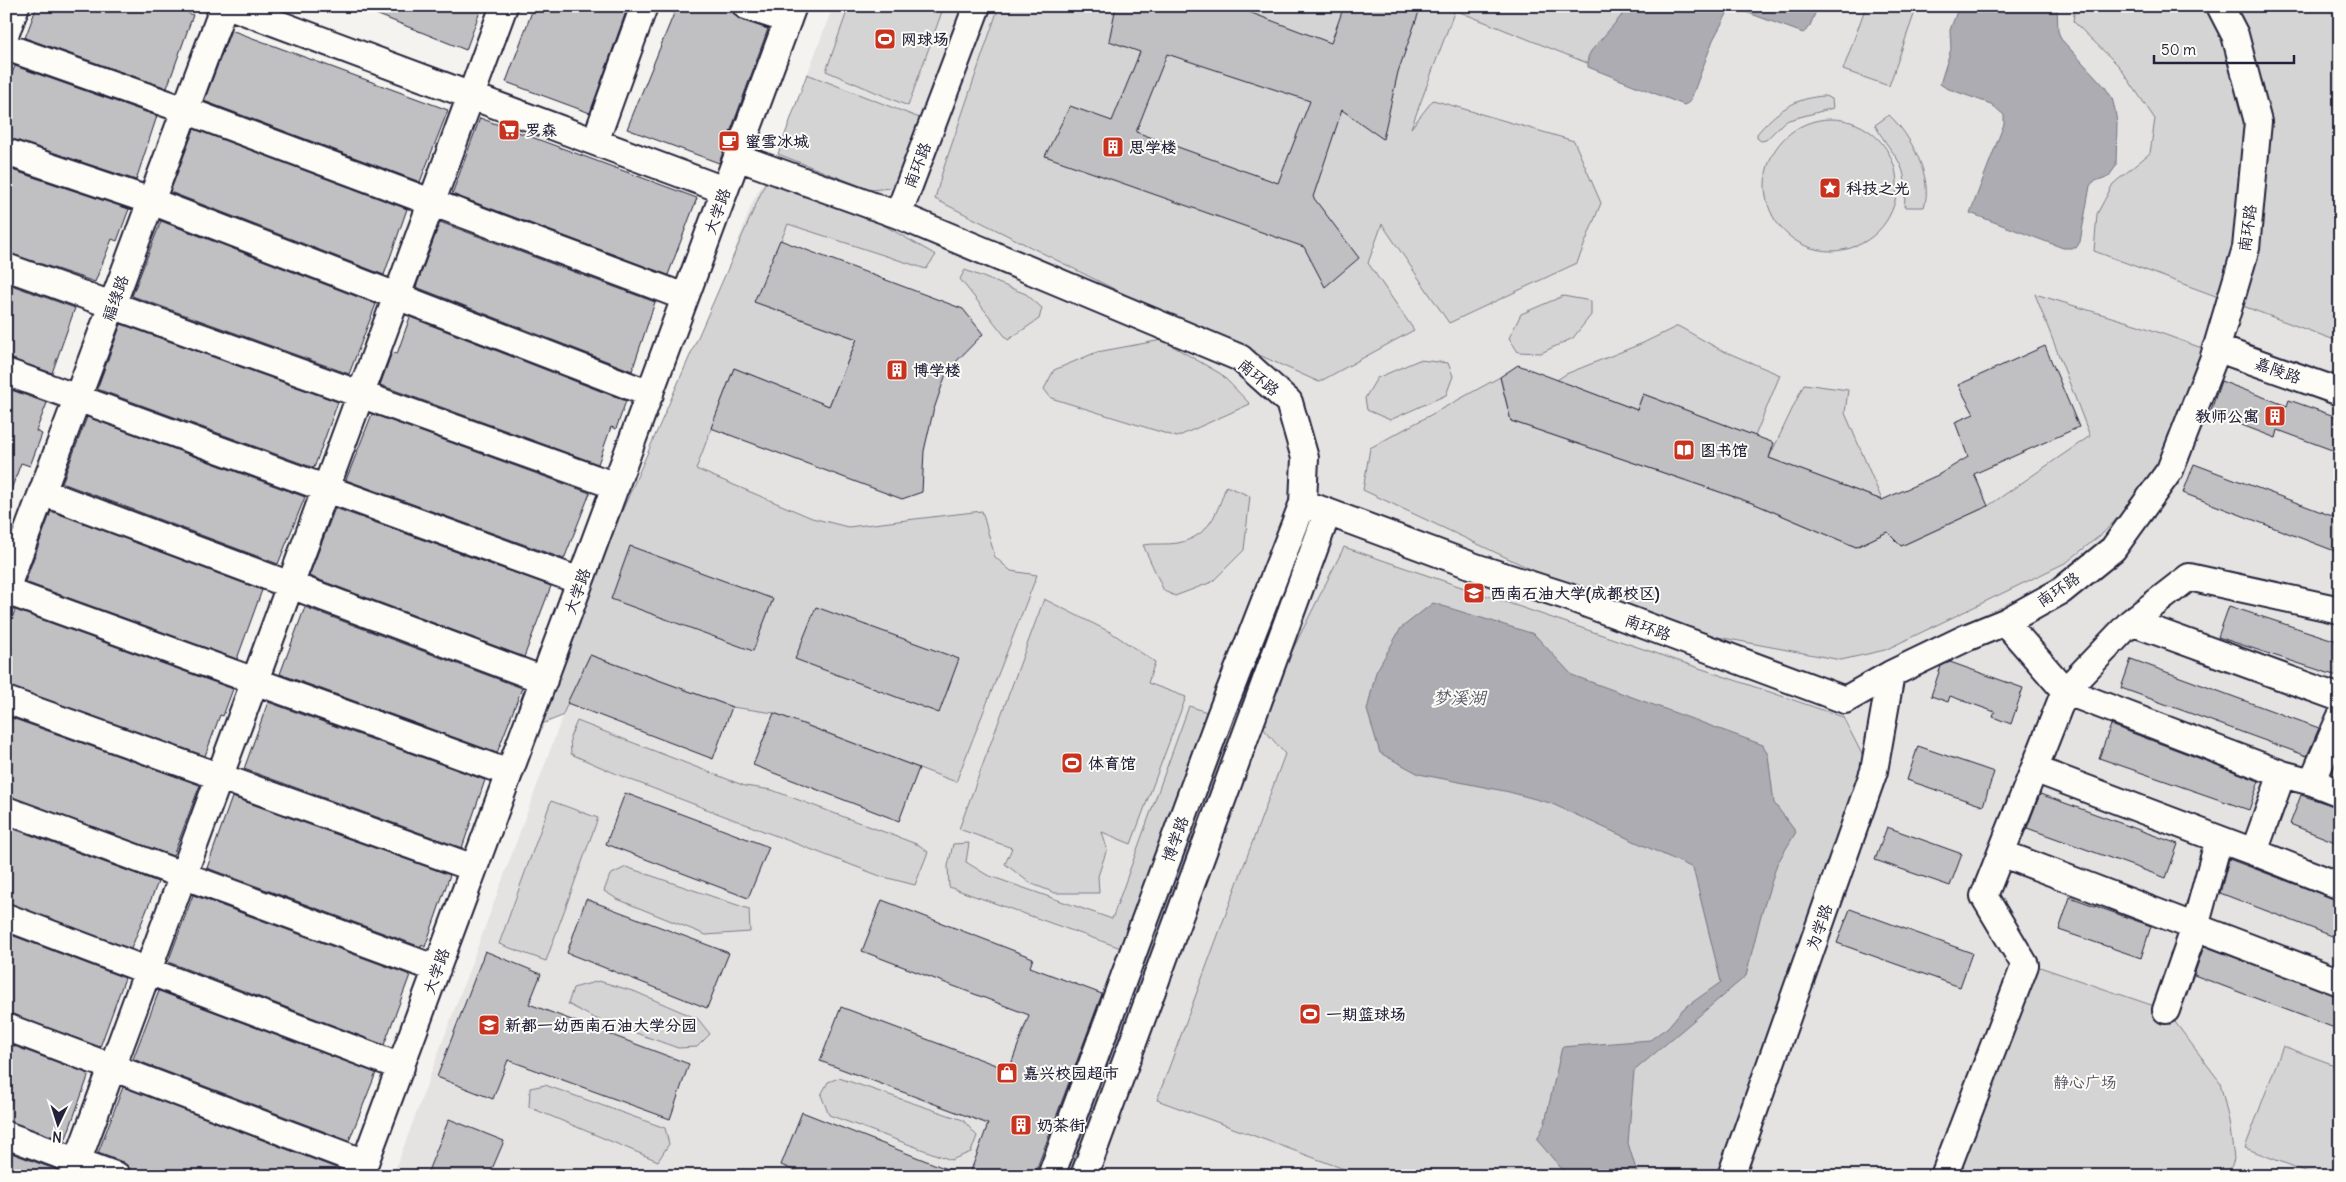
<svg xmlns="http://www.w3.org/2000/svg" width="2346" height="1182" font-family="Delius,'LXGW WenKai TC',sans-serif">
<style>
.built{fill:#e4e3e2}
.green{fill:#d5d4d5;stroke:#7c7b88}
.water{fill:#acacb2;stroke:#757582}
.building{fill:#c0bfc2;stroke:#22223b;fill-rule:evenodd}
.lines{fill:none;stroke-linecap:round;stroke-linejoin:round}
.minor-casing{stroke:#22223b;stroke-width:30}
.minor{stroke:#fdfcf7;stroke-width:26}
.labels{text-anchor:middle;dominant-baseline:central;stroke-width:4;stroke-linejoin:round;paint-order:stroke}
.poi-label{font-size:16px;font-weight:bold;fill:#22223b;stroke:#fdfcf7;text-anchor:start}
.street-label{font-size:16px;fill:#22223b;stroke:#fdfcf7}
.park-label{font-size:16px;fill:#585769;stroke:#fdfcf7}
.water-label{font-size:18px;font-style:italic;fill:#59596b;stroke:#fdfcf7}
</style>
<rect width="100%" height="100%" fill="#f4f3ef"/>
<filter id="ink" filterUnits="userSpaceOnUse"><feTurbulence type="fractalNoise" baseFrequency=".02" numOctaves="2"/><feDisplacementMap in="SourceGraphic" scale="10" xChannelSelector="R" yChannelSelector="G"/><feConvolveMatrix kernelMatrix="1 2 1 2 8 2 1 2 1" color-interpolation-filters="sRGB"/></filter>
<g filter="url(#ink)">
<path class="built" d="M833 6H2340V1176H393L752 203 774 163Z"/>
<path class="green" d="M849 6H944L908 106 826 71Z
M999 6H1623C1626 24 1591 43 1587 63L1455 10 1411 128 1433 100 1574 141 1601 203 1577 263 1449 323 1382 224 1368 263 1414 330 1319 382 1126 295 935 199 942 173Z
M1866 6H1917L1889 86 1843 70Z
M2075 6H2340V342L2094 251 2097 214 2113 184 2150 153 2155 119 2119 66 2073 21Z
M807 74 922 119 901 173 890 188 871 190 778 154Z
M1825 96 1832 99 1833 108 1785 121 1766 140 1761 141 1757 138V134C1775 112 1796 97 1825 96Z
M1889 115C1910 134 1934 178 1924 207H1904C1910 161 1894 160 1875 125Z
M1765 185a66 66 0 1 1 132 0a66 66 0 1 1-132 0Z
M774 163 936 255 926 269 788 224 755 302 857 339 829 406 734 368 696 469 812 518 848 527 982 511 995 557 1011 571 1037 575 956 782 774 713 732 707 590 655 562 716 542 724 613 532Z
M965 270 1026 294 1042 308 1039 319 1008 340 960 279Z
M2035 294 2138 325 2210 351 2163 466 2133 502 2103 533 2067 562 1885 650 1841 660 1707 635 1571 588 1363 490 1370 448 1500 377 1511 421 1755 504 1856 547 1887 532 1901 546 1988 506 2090 436Z
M1563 296 1591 301V315L1573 338 1541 353 1518 352 1509 338 1521 314Z
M1678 326 1719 349 1780 375 1755 436 1643 394 1637 410 1557 380 1566 374 1643 343Z
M1162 340 1221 374 1250 404 1177 437 1051 398 1044 389 1054 370 1097 352Z
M1419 360 1448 363 1453 376 1446 395 1390 420 1367 410 1365 398 1377 378Z
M1804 384 1848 390 1845 413 1882 500 1769 458Z
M1226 486 1250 496 1244 550 1212 582 1175 596 1164 591 1143 545C1154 543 1167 545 1178 543 1210 536 1217 513 1226 486Z
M1344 547 1843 717 1871 772 1728 1176H1363L1157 1100 1285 754 1257 721Z
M1283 558 1305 566 1082 1176H1054Z
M1044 599 1112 633 1155 662 1148 683 1186 697 1131 844 1102 832 1107 849 1098 876 1099 893H1055L1030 883 1005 864 1012 848 959 829Z
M1189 706 1210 713 1121 948 949 887 948 866 953 844 969 843 966 862 987 875 1112 919Z
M577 721 745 786 772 790 919 845 928 852 915 885 880 876 626 778 571 754 570 737Z
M551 801 598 818 546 961 499 944Z
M626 867 749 909 750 932 706 935 617 899 604 891 610 875Z
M2028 963 2166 1010 2220 1082 2229 1121 2234 1159 2228 1176H1947Z
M599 981 636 992 698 1019 710 1034 697 1047 678 1048 594 1018 568 1004 573 988Z
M2283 1046 2340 1067V1176H2318L2245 1148Z
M839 1078 963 1120 977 1136 971 1152 951 1160 829 1115 821 1095 828 1082Z
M545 1085 665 1128 669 1144 658 1161 529 1107 530 1088Z"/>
<path class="water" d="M1623 6H1818L1809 28 1803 33 1743 11 1728 12 1713 40 1690 102 1684 105 1588 67V57L1591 51 1622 15Z
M1959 6H2057L2058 31 2061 39 2105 87 2112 98 2115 110 2117 123 2116 166 2109 176 2093 182 2090 186 2080 242 2076 248H2063L1970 213 2004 124V115L1991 104 1946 88 1940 84 1951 49 1950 30Z
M1433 603 1534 634 1572 675 1763 745 1768 755 1774 803 1796 832 1777 864 1760 919 1746 976 1634 1071 1628 1143 1638 1176H1573L1560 1167 1537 1140 1545 1122 1562 1047 1650 1040 1668 1027 1683 1009 1721 982 1693 868 1550 803 1509 792 1419 774 1380 753 1367 710 1376 672 1401 628Z"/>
<path class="building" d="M37 6H171L193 15 167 88 25 38Z
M356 6H482L466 50Z
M534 6H628L590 113 506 82Z
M677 6H728L741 20 768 29 719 163 627 129Z
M1116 6H1233L1331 43 1344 6H1421L1398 72 1383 139 1342 110 1313 197 1359 258 1325 287 1304 247 1045 156 1070 106 1112 121 1140 52 1109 41ZM1167 54 1310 101 1278 183 1136 132Z
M231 30 448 110 420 182 204 101Z
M15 66 157 116 136 180 6 137V88Z
M480 118 697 198 668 275 452 194Z
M194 129 407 209 384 275 170 192Z
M6 168 129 209 117 241 112 239 95 282 6 252Z
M161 221 376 304 349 374 132 296Z
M440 222 655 302 632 371 416 287Z
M780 240 963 309 983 334 947 371 933 412 924 451 922 492 902 499 711 428 734 368 829 406 857 339 754 302Z
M6 283 75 308 52 373 6 357Z
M410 317 626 401 616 429 611 427 598 464 380 385 392 352 397 354Z
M121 324 338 402 314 468 97 389Z
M2045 346 2079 427 1974 474 1988 506 1901 546 1887 532 1856 547 1755 504 1511 421 1500 377 1518 365 1637 410 1643 394 1774 443 1769 458 1882 500 1938 475 1968 457 1955 422 1974 414 1958 385Z
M2221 381 2287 406 2289 400 2340 418V453L2278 430 2276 438 2210 413Z
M6 388 47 403 36 431 42 434 30 466 21 463 8 498Z
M372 414 590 493 564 559 346 480Z
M87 417 305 497 278 564 62 483Z
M2194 464 2340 519V553L2183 493Z
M335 508 551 586 524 657 309 576Z
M51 511 262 590 237 659 25 582Z
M630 546 773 599 753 651 611 599Z
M2229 606 2340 642V677L2218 637Z
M305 607 522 688 497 753 280 674Z
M816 607 959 659 939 713 795 659Z
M15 610 233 689 223 716 220 715 205 756 6 685V634Z
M590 655 732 707 713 759 567 703Z
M2131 659 2319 728 2307 756 2121 688Z
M1950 662 2023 688 2011 724 1993 717 1995 712 1950 696 1948 702 1931 696 1941 666Z
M268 702 485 780 462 848 244 769Z
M774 713 919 768 899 821 753 765Z
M6 716 200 785 173 856 6 795Z
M2111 725 2259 781 2249 810 2099 758Z
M1918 746 1994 772 1983 806 1907 780Z
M625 793 769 847 748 898 606 844Z
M2040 794 2178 844 2166 878 2027 828Z
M2301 795 2340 808V844L2290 824Z
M232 797 450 875 425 947 422 945 421 947 207 868Z
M6 826 158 882 131 949 6 902Z
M1887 827 1962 854 1950 886 1875 860Z
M2229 859 2340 901V939L2220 893Z
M193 895 410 975 384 1045 168 962Z
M2070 897 2151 926 2141 958 2059 930Z
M586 899 729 953 707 1008 567 953Z
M882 900 1033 958 1030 967 1102 994 1034 1176H969L988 1124 820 1061 841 1007 1009 1070 1029 1015 862 951Z
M1850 909 1972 953 1960 987 1837 943Z
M6 933 125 978 100 1047 6 1012Z
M2204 946 2340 997V1030L2194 975Z
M485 951 541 974 529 1004 689 1064 670 1119 508 1060 493 1099 437 1077Z
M159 991 376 1073 349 1141 133 1059Z
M6 1043 89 1074 65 1141 6 1120Z
M123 1087 339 1169 337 1176H132L129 1167 123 1162 98 1153Z
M802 1112 962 1175V1176H807L781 1165Z
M449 1119 504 1141 489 1176H426Z
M6 1151 57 1170 55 1176H6Z"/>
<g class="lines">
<g class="minor-casing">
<path id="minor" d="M230 6 724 190
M746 6 788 20
M977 6 898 215 1240 358 1289 402 1305 458 1303 503 1478 568 1566 596 1845 700 1891 674 1968 637 2005 622 2061 591 2113 549 2170 470 2213 360 2246 248 2258 122 2235 35 2220 6
M6 32 16 6
M6 47 185 110 685 297
M595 142 644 6
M6 152 151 201 650 394
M737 157 898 215
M6 267 616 486
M2216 348 2340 392
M6 372 580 581
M42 492 544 680
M6 589 224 6
M6 591 509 773
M2131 622 2340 698
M6 700 474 868
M2034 769 2219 839
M2282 774 2065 691 2131 622 2189 577 2340 610
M2312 782 2340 793
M6 810 437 969
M2254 852 2340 886
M2001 853 2340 982
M6 917 401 1067
M2166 1010 2195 927 2219 839 2254 852 2282 774 2312 782 2340 718
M6 1027 365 1163
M6 1135 117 1176
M72 1176 504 6
M360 1176 793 6
M1051 1176 1220 716 1303 503
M1084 1176 1327 514
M1731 1176 1874 771 1891 674
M1944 1176 2025 965 1984 896 2065 691 2005 622"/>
</g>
<use href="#minor" class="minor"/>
</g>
</g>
<defs>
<g id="stadium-square" transform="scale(1.125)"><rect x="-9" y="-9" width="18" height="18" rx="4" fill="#c8321e" stroke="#fdfcf7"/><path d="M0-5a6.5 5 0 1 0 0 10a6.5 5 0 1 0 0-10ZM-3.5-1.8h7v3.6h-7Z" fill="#fff"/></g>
<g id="supermarket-square" transform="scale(1.125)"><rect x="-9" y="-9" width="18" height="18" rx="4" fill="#c8321e" stroke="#fdfcf7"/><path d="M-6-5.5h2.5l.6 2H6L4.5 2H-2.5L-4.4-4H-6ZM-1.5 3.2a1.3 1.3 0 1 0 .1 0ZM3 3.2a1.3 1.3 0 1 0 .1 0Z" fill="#fff"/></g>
<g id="cafe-square" transform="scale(1.125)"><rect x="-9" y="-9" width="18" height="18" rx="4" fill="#c8321e" stroke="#fdfcf7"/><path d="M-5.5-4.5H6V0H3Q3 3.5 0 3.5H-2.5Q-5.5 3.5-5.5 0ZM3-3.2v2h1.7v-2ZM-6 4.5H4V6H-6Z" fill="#fff"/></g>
<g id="building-square" transform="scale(1.125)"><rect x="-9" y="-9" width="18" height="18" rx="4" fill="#c8321e" stroke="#fdfcf7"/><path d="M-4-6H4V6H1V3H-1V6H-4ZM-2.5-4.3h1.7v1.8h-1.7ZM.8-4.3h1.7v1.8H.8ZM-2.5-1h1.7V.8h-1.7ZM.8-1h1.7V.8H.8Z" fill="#fff"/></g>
<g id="sight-square" transform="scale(1.125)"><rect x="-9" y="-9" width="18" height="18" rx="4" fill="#c8321e" stroke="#fdfcf7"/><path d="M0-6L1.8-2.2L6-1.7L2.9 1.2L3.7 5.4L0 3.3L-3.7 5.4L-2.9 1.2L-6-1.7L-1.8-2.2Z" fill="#fff"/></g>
<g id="library-square" transform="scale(1.125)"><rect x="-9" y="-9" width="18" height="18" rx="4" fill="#c8321e" stroke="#fdfcf7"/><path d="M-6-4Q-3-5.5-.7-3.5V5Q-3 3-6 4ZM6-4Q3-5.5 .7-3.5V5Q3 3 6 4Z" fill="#fff"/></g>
<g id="university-square" transform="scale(1.125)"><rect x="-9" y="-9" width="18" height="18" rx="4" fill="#c8321e" stroke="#fdfcf7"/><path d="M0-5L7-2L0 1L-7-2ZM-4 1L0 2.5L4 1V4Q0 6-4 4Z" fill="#fff"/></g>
<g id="school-square" transform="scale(1.125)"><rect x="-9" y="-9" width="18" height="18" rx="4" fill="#c8321e" stroke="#fdfcf7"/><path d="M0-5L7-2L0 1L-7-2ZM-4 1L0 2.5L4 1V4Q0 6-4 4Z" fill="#fff"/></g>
<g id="shop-square" transform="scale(1.125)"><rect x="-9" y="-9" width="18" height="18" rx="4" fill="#c8321e" stroke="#fdfcf7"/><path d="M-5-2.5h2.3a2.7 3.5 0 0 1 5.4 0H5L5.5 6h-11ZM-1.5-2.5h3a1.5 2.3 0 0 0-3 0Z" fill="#fff"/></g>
</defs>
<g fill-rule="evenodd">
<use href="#stadium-square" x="885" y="39"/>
<use href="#supermarket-square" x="509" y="130"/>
<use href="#cafe-square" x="729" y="141"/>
<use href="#building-square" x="1113" y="147"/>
<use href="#sight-square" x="1830" y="188"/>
<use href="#building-square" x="897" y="370"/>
<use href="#building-square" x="2275" y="416"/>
<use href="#library-square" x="1684" y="450"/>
<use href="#university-square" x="1474" y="593"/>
<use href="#stadium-square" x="1072" y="763"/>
<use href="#stadium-square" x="1310" y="1014"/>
<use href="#school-square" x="489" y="1025"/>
<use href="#shop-square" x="1007" y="1073"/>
<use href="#building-square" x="1021" y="1125"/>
</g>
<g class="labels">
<g class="poi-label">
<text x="901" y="39">网球场</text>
<text x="525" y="130">罗森</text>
<text x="745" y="141">蜜雪冰城</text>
<text x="1129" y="147">思学楼</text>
<text x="1846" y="188">科技之光</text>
<text x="913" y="370">博学楼</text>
<text x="2259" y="416" text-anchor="end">教师公寓</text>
<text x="1700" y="450">图书馆</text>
<text x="1490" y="593">西南石油大学(成都校区)</text>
<text x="1088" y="763">体育馆</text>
<text x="1326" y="1014">一期篮球场</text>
<text x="505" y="1025">新都一幼西南石油大学分园</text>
<text x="1023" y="1073">嘉兴校园超市</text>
<text x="1037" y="1125">奶茶街</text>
</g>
<g class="street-label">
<text transform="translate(917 165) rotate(-69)">南环路</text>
<text transform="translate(717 211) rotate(-70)">大学路</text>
<text transform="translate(2247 228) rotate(-82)">南环路</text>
<text transform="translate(115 298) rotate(-70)">福缘路</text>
<text transform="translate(2278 370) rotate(20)">嘉陵路</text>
<text transform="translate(1259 377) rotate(40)">南环路</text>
<text transform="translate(2058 589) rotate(-34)">南环路</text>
<text transform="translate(577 591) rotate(-70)">大学路</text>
<text transform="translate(1648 627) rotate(20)">南环路</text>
<text transform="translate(1175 839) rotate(-70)">博学路</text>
<text transform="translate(1819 927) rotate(-71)">为学路</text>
<text transform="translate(436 971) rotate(-70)">大学路</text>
</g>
<g class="park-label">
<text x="2085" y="1082">静心广场</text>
</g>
<g class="water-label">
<text x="1459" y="697">梦溪湖</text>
</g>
</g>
<rect width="2346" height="1182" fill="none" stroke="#fdfcf7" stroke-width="25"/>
<rect x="12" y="12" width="2321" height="1157" fill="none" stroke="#22223b" stroke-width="2" filter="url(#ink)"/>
<g transform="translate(58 1124) rotate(184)" stroke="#fdfcf7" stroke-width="4" paint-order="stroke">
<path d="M0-4L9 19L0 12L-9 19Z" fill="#22223b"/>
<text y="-8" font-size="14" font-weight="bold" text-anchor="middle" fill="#22223b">N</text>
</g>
<path d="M2154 55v8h140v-8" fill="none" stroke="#22223b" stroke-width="2.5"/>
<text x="2161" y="55" font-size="15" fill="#22223b" stroke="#fdfcf7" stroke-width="4" paint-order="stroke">50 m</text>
</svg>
